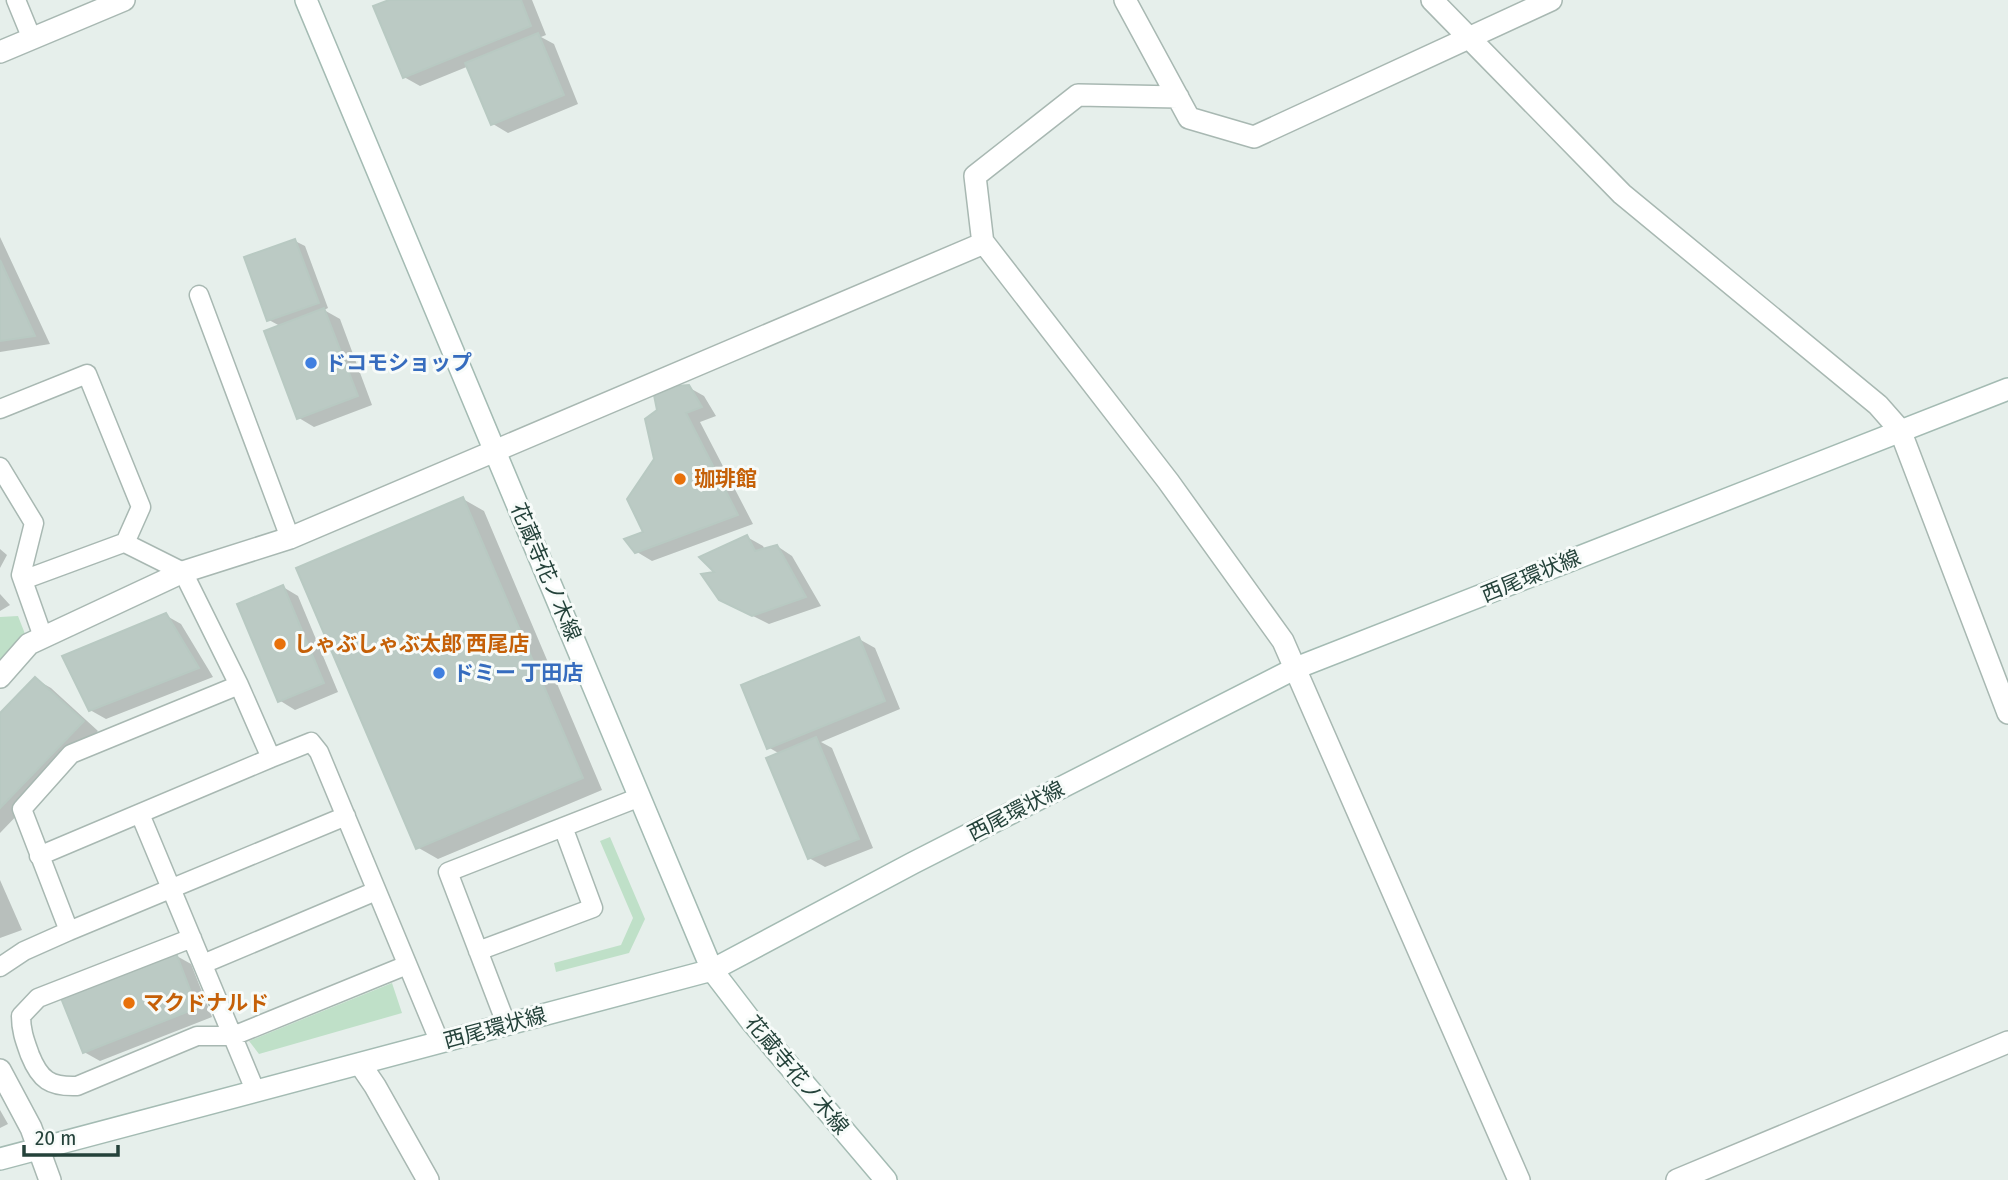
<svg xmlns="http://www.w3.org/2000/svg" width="2008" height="1180" font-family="'Fira Sans Condensed','Noto Sans JP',sans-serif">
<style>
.green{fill:#bfe0c8}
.shadow{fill:#0003}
.building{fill:#bbcac4;stroke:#b8c9c2;stroke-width:2}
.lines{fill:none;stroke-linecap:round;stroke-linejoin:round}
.service-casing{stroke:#a8b8b2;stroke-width:21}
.minor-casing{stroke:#a8b8b2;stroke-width:24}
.secondary-casing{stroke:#a4bbb3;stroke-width:24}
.service{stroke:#fff;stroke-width:18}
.minor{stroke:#fff;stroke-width:21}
.secondary{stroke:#fff;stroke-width:21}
.shop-dot{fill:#3f7fe0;stroke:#f7fbf9;stroke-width:2.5}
.food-dot{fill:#e8710a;stroke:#f7fbf9;stroke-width:2.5}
.labels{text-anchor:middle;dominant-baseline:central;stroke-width:6;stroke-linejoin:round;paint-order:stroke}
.shop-label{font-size:21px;font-weight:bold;fill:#366cbe;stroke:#f7fbf9;text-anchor:start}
.food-label{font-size:21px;font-weight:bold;fill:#c56008;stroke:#f7fbf9;text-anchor:start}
.street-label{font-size:21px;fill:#24423a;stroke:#f7fbf9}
</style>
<rect width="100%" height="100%" fill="#e6efeb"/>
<path class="green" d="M18 616 27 639 0 660V617Z
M610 837 645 919 629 953 556 972 554 963 621 945 633 918 600 841Z
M392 983 402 1013 259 1054 249 1041Z"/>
<path class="shadow" d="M394 0H532L546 35 541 37 554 44 578 104 508 133 493 124 469 66 420 86 404 77Z
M0 237 50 344 0 352Z
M295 241 305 246 328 308 324 310 340 319 372 405 314 427 299 418 280 326 269 320Z
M688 387 704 396 716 416 700 422 753 524 652 561 637 552 645 533 656 459Z
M463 499 484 511 602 790 438 859 417 847Z
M747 537 763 546 765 550 777 546 792 556 821 606 769 624 737 608 717 573Z
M0 549 7 555 0 568Z
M283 587 298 596 338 692 295 710 279 700Z
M0 594 10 605 0 611Z
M165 615 181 624 213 677 106 719 90 710Z
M859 639 875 648 900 709 821 742 832 748 873 848 825 867 809 858 780 754 768 747Z
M35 679 51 688 98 731 0 833V715Z
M0 880 22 930 0 938Z
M175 955 191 964 212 1017 100 1061 84 1052Z
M0 1110 8 1124 0 1128Z"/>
<path class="building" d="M389 0H521L531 26 403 78 373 6Z
M538 33 564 95 491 125 465 63Z
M295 239 319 303 267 321 244 257Z
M0 260 35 336 0 341Z
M324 308 358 396 297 419 264 331Z
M689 385 702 407 686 413 738 515 635 553 624 539 643 532 627 499 654 459 645 419 657 410 654 395 676 386Z
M463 497 583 778 416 849 296 568Z
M747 535 755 551 777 545 806 597 752 616 719 600 701 574 714 572 699 557Z
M283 585 324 683 278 702 237 604Z
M166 613 199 668 89 711 62 656Z
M859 637 885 701 767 749 741 685Z
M35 677 84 721 0 808V713Z
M816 737 859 839 808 859 766 758Z
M176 953 197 1008 83 1053 61 998Z"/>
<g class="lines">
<g class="service-casing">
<path id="service" d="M16 0 32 39
M199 295 290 538
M0 409 87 374 141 507 125 543 183 572 239 685 271 758 311 742 319 752 440 1043
M0 467 34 523 21 575 43 637
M23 580 126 542
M140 814 255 1090
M39 856 271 758
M69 931 346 816
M192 938 38 998 21 1016C21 1031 25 1041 30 1055 40 1080 50 1087 77 1086L197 1036H233L407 965
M478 951 593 908 563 827
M203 964 376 891
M0 967 24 951 69 931 22 809 71 754 239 685
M507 1026 448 872 640 797"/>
</g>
<g class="minor-casing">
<path id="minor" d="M1125 0 1189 118 1254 137 1551 0
M1432 0 1622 194 1878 405 1900 430 2008 713
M0 52 124 0
M983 244 975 176 1078 95 1178 97
M0 677 29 644 183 572 290 538 984 243 1168 481 1283 641 1519 1180
M360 1064 375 1086 428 1180
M0 1070 31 1128 50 1180
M1677 1180 2008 1042"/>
</g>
<g class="secondary-casing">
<path id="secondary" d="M306 0 712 970 751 1021 886 1180
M0 1159 712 970 913 863 1296 668 2008 389"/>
</g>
<use href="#service" class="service"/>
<use href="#minor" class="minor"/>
<use href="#secondary" class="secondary"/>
</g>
<g class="shop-dot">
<circle cx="311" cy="363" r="7"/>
<circle cx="439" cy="673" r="7"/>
</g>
<g class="food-dot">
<circle cx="680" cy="479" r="7"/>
<circle cx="280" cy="644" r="7"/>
<circle cx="129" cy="1003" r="7"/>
</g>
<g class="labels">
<g class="shop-label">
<text x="325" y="363">ドコモショップ</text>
<text x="453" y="673">ドミー 丁田店</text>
</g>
<g class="food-label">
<text x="694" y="479">珈琲館</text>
<text x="294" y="644">しゃぶしゃぶ太郎 西尾店</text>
<text x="143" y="1003">マクドナルド</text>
</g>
<g class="street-label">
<text transform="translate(546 572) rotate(67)">花蔵寺花ノ木線</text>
<text transform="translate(1531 576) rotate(-22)">西尾環状線</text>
<text transform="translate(1016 811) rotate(-27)">西尾環状線</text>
<text transform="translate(495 1028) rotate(-15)">西尾環状線</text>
<text transform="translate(797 1075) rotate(50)">花蔵寺花ノ木線</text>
</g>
</g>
<path d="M24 1145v10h94v-10" fill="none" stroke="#24423a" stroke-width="3.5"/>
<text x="35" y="1145" font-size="21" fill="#24423a" stroke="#f7fbf9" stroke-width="5" paint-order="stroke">20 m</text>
</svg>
